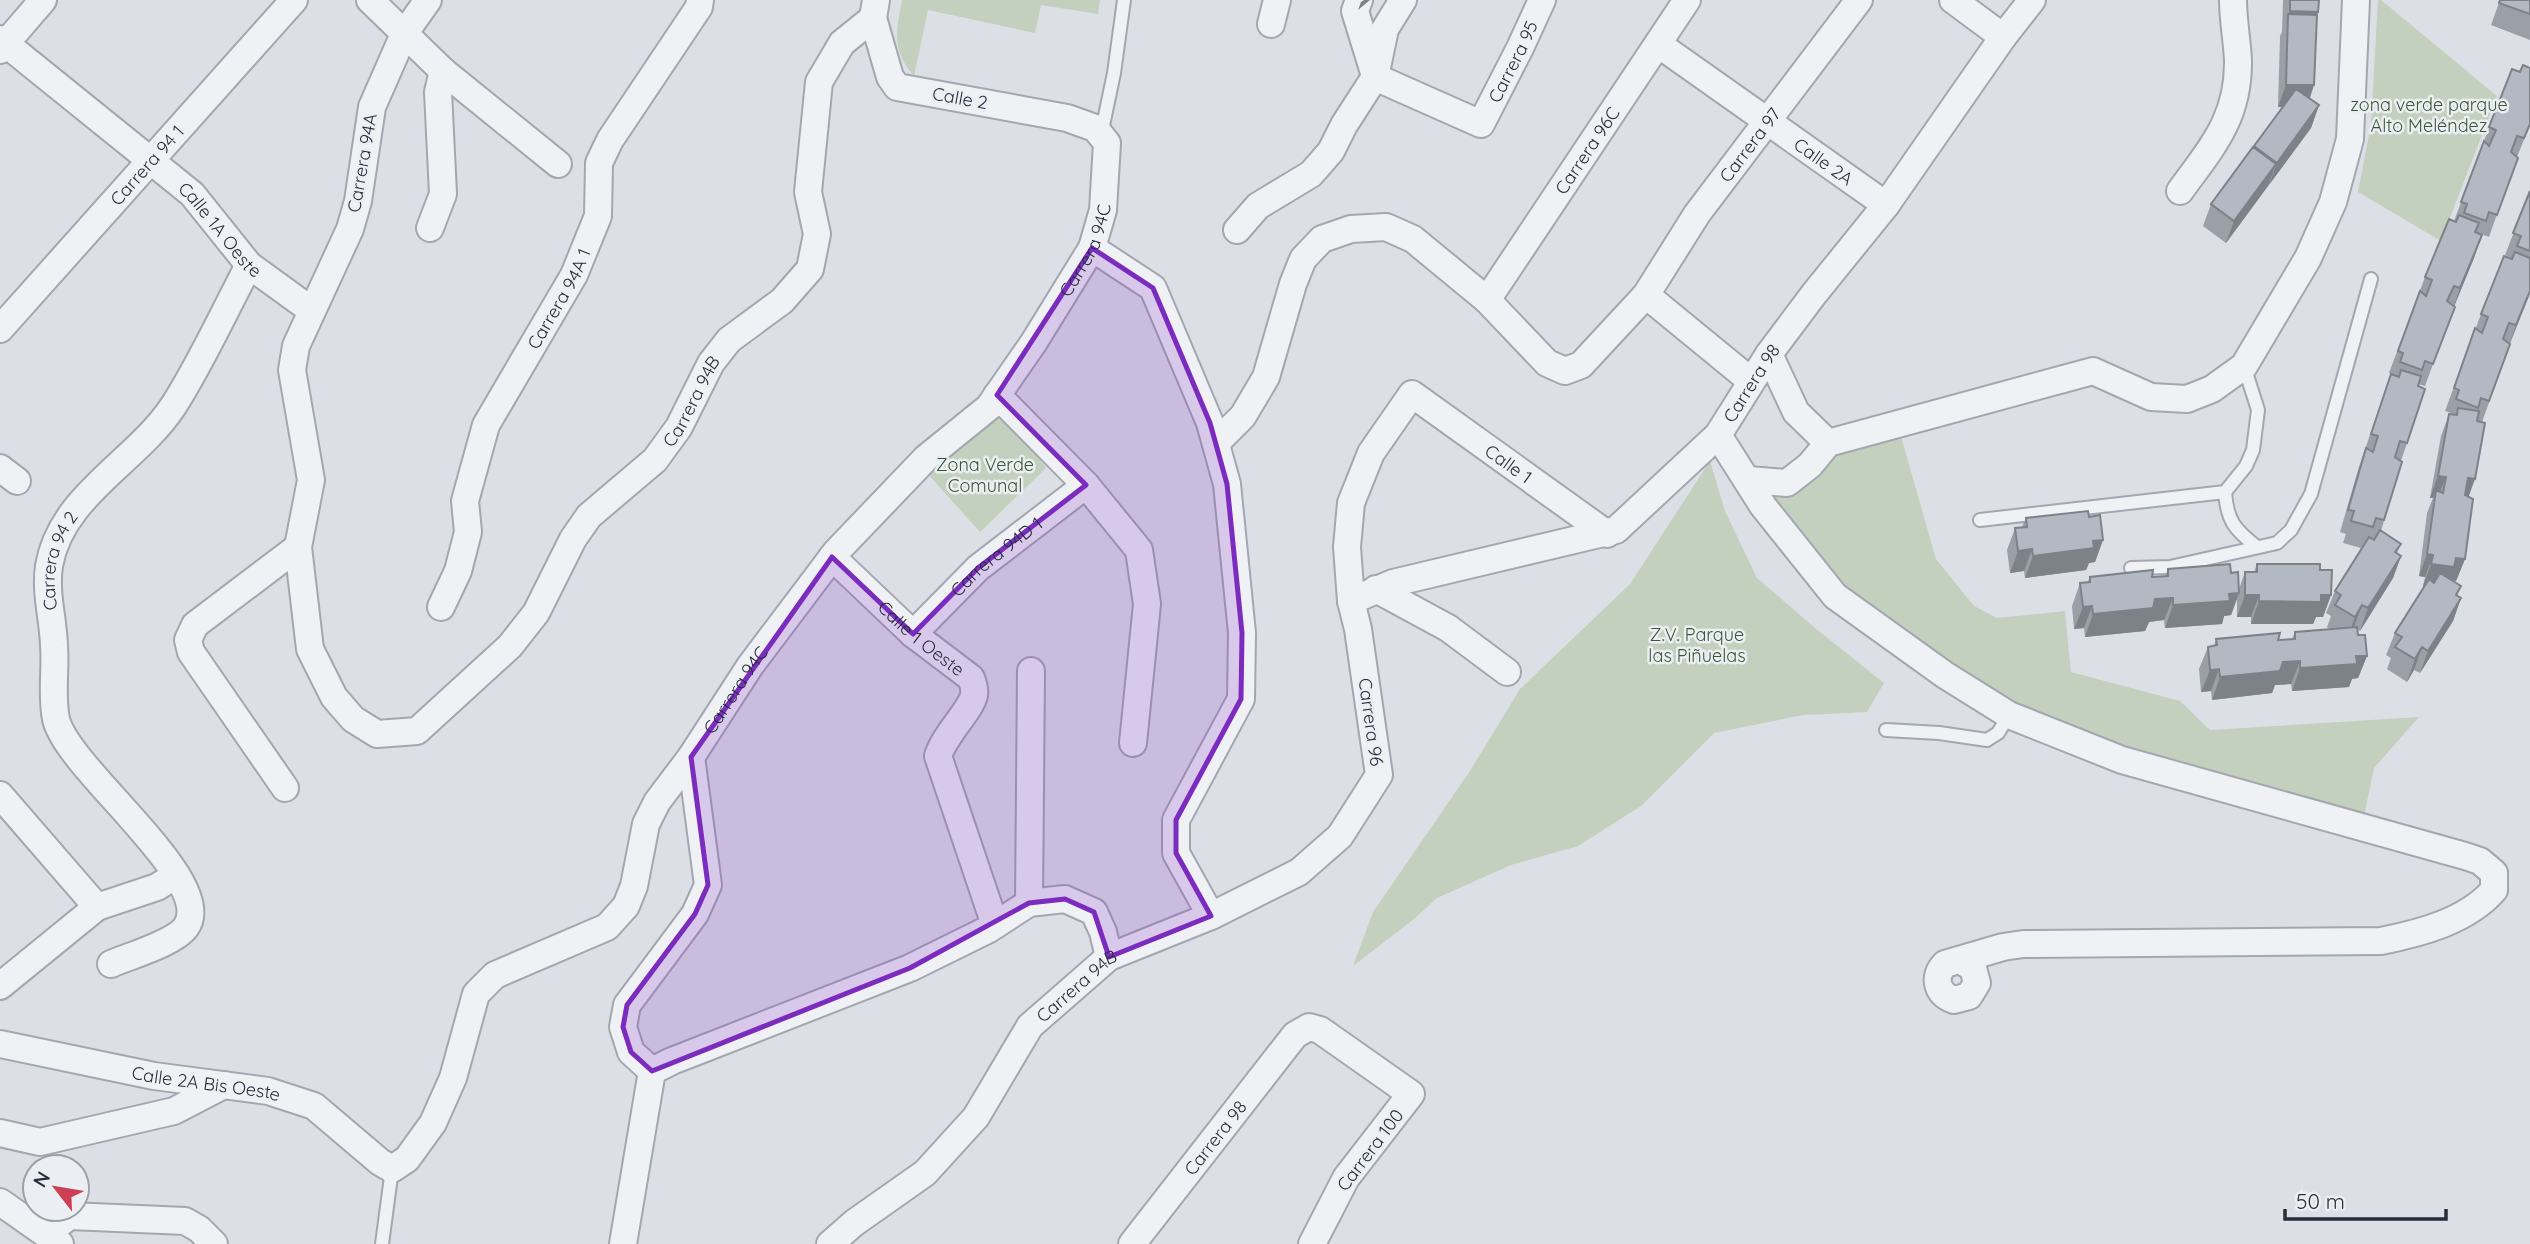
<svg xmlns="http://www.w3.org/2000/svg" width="2530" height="1244" font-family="Quicksand,sans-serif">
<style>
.green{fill:#c2d0bd}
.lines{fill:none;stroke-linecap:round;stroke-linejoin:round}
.lane-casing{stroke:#a2a7b0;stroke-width:16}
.street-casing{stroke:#a2a7b0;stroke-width:30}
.lane{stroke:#eff1f5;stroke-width:12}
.street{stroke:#eff1f5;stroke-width:26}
.wall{fill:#9a9fa8}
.shaded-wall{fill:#7d8288}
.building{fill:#b3b9c3;stroke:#7d8288;stroke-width:2}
.marked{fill:#7b2cbf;fill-opacity:0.2;stroke:#7b2cbf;stroke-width:5;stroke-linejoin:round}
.labels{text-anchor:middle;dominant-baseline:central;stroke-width:5;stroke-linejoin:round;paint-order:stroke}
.street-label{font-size:18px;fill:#262e3c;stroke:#ebeff4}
.park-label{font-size:18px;fill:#395833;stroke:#ebeff4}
</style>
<rect width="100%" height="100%" fill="#dce0e6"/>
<path class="green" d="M902 0H1100L1098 14 1041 5 1035 33 928 10 914 76C891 49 896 33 902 0Z
M2378 0H2381L2497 96 2441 241 2358 192 2371 124Z
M1004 411 1046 468 980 532 927 473Z
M1898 426 1936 559 1974 606 1997 618 2065 611 2071 672 2180 701 2210 730 2419 717 2374 768 2363 821 2123 757 2020 713 1838 594 1752 482 1786 484 1829 445Z
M1710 461 1725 511 1757 578 1815 628 1884 683 1867 712 1803 715 1714 733 1641 806 1578 846 1511 865 1437 898 1414 919 1353 966 1373 912 1470 771 1520 689 1630 584Z"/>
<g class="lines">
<g class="lane-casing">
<path id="lane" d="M1101 135 1114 73 1124 0
M2244 366 2258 410 2253 450 2246 466 2225 492C2227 521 2235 530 2257 547
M1980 520 2225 492
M2131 568 2170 567 2277 543 2291 530 2311 494 2371 279
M1886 730 1939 733 1987 740 1998 733 2009 715
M382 1244 392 1169"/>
</g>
<g class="street-casing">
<g id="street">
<path d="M370 0 443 71 558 164"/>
<path id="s1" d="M428 0 404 34 372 107 358 201 350 229 296 346 292 370 311 480 298 547 310 649 334 697 353 719 377 734 417 731 510 646 536 613 573 539 589 516 655 460 679 427 711 363 729 340 782 301 810 269 817 234 808 192 819 82 842 43 873 18 876 0"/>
<path d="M1359 0 1355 11 1375 76"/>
<path d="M1953 0 2003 37"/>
<path d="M1271 24 1277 0"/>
<path id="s2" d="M0 39 192 194 249 265 311 310"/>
<path id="s3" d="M1658 44 1886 205"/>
<path d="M0 50 43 0"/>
<path id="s4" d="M1375 77 1481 124 1520 48 1542 0"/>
<path d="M2180 191C2212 147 2239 118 2238 60 2237 40 2233 20 2233 0"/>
<path d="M430 228 443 194 438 92 443 71"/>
<path d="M1237 230 1258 206 1311 174 1331 151 1344 125 1375 77 1385 29 1403 0"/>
<path d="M1092 248 1153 288 1210 423 1227 484 1242 633 1241 699 1176 820V853L1211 916"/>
<path d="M1646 295 1751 381"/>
<path id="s5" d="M1487 300 1687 0"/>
<path id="s6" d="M0 329 294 0"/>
<path d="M1769 354 1796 412 1828 443"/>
<path d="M997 395 1086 485 1139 550 1147 604 1133 743"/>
<path d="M1718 435 1763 506 1835 596 1945 675 2009 715 2122 760 2465 856 2480 861 2494 873V890C2467 921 2421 933 2381 941L2023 944 2003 947 1945 964C1932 977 1937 994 1954 1000L1969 996 1977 983 1973 968 1960 960"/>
<path id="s7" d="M1216 443 1243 416 1266 377 1293 284 1303 259 1322 239 1351 229 1386 227 1413 239 1487 300 1547 363 1565 371 1581 365 1646 295 1697 214 1859 0"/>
<path d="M0 468 17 481"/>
<path d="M1749 480 1787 483 1810 465 1828 443 2093 371 2151 397 2187 399 2212 389 2244 366 2308 258 2333 202 2350 139 2356 0"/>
<path id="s8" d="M832 557 913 634 971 678C973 683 975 689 974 695 971 710 945 734 938 756L995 925"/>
<path d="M1376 589 1448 628 1507 672"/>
<path id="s9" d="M1351 601 1393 583 1616 530 1718 435 1769 354 1814 294 1886 205 2003 37 2032 0"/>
<path id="s10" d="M441 607 458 571 468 532 465 501 486 425 574 275 598 216 599 163 610 140 699 7 700 0"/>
<path id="s11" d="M913 634 978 568 1086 485"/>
<path d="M285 788 191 652 188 640 195 625 298 547"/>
<path d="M0 795 97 907"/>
<path d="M1029 903 1031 671"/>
<path id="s12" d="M111 964C129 956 175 943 186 927 218 881 67 769 56 719 51 695 56 669 54 645 53 618 45 593 49 566 61 495 137 462 174 405 202 361 224 312 249 265"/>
<path d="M0 986 97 907 157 887 176 875"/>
<path id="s13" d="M0 1044 154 1076 268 1091 314 1106 380 1162 392 1169 407 1159 433 1123 453 1078 476 994 495 975 607 927 626 906 634 886 646 824 657 802 691 757 750 666 836 552 926 458 989 407 1034 342 1092 248 1103 210 1107 143 1095 128 1067 118 897 87 890 77 873 18"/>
<path d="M652 1071 672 1061 910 968 989 929 1029 903 1065 899 1094 912 1103 932 1109 957"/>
<path d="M652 1071 631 1052 623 1027 627 1005 695 914 708 885 691 757"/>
<path d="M0 1133 40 1142 174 1111 224 1085"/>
<path d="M0 1202 60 1244"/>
<path d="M52 1237 56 1226 70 1216 185 1221 199 1229 214 1244"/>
<path d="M623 1244 652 1071"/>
<path id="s14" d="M830 1244 854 1223 925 1173 976 1117 1030 1026 1109 957 1211 916 1299 872 1340 836 1379 775 1358 629 1351 601 1347 547 1351 503 1371 453 1412 394 1607 534"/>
<path id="s15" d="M1132 1244 1295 1035 1309 1027 1320 1030 1411 1094 1346 1178 1312 1244"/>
</g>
</g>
<use href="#lane" class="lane"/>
<use href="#street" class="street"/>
</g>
<path class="wall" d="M2283 0H2319L2318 12 2317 17 2314 85 2310 98 2319 105 2311 128 2226 243 2203 226 2211 204 2283 107H2278L2280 36 2282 32Z
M2500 0H2530V40L2491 25Z
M2512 69 2530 125 2517 157 2489 237 2481 234 2474 258 2454 307 2425 386 2418 384 2407 443 2401 461 2381 531 2401 544 2397 553 2401 556 2393 578 2360 631 2357 629 2358 635 2367 656 2358 678 2352 679 2349 687 2292 691 2291 684 2275 685 2272 693 2212 700 2211 691 2201 692 2199 669 2208 647 2214 646 2216 639 2278 640 2292 639 2295 632 2330 629 2327 627 2331 616 2326 613 2335 591 2361 548 2343 543 2346 534 2340 532 2358 470 2383 397 2391 374 2395 376 2389 373 2425 277 2454 221 2484 141Z
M2530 191V293L2510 344 2482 422 2469 496 2465 559 2456 581H2453L2461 586 2457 596 2461 598 2453 621 2420 673 2414 670 2407 682 2387 669 2391 658 2386 655 2395 633 2424 587 2423 586 2425 577 2419 576 2427 513 2433 498H2430L2441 436 2449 414H2450L2451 413 2445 411 2481 314 2512 259V258L2505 255Z
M2089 517 2103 540 2095 562 2089 563 2086 570 2025 578 2024 571 2010 573 2007 550 2015 528 2022 527 2026 518Z
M2257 564 2320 570 2331 595 2323 617H2316L2313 624H2251V617H2237V599L2231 615 2224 616 2222 624 2165 628 2164 620 2149 622 2145 631 2085 637 2084 628 2074 629 2072 606 2080 583H2087L2090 577H2152L2165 576 2168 569 2231 573 2239 589 2245 572H2254Z"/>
<path class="shaded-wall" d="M1364 0H1370L1358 10 1361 2Z
M2290 11 2318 12 2310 34 2288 15Z
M2286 85H2314L2306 108 2278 107Z
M2319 105 2311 128 2269 185 2277 163Z
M2276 164 2268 186 2226 243 2234 221Z
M2482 235 2474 258 2452 311 2460 288Z
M2530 291V293L2508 347 2516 325Z
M2438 476 2446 477 2437 499 2436 490 2433 498H2430Z
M2468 478 2475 479 2467 501 2460 500Z
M2103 540 2095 562 2089 563 2086 570 2025 578 2033 556 2093 541Z
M2032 549 2024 571 2010 573 2018 551Z
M2427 554 2433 555 2425 577 2419 576Z
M2401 556 2393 578 2360 631 2368 608Z
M2456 558 2465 559 2456 581 2450 580 2446 590 2423 586 2431 564Z
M2239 593 2231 615 2224 616 2222 624 2165 628 2173 605 2229 594Z
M2245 595H2259L2251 617H2237Z
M2321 595H2331L2323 617H2316L2313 624H2251L2259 601Z
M2173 598 2164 620 2149 622 2145 631 2085 637 2093 614 2155 599Z
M2461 598 2453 621 2420 673 2428 651Z
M2362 605 2354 627 2347 639 2355 617Z
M2092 606 2084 628 2074 629 2083 607Z
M2422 647 2414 670 2407 682 2415 659Z
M2356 656H2367L2358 678 2352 679 2349 687 2292 691 2300 668Z
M2300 661 2291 684 2275 685 2272 693 2212 700 2220 677 2283 662Z
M2219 669 2211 691 2201 692 2210 670Z"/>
<path class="building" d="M2290 0H2319L2318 12 2290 11Z
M2500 0H2530V14L2499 3Z
M2288 14 2317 15 2314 85H2286Z
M2523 65 2530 68V124L2524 138 2517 136 2511 152 2518 158 2497 215 2489 212 2486 221 2464 213 2467 204 2461 202 2484 141 2489 146 2496 130 2489 127 2512 69 2520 72Z
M2296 89 2319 105 2277 163 2254 146Z
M2253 147 2276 164 2234 221 2211 204Z
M2530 191V251L2517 246 2521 236 2513 233Z
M2459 215 2479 223 2475 232 2482 235 2460 288 2454 286 2447 301 2455 307 2433 364 2425 361 2422 370 2400 362 2403 353 2398 351 2420 291 2426 296 2432 280 2425 277 2449 219 2456 222Z
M2515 252 2530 258V291L2516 325 2509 323 2503 339 2510 344 2489 401 2481 398 2478 408 2456 399 2459 390 2454 388 2475 328 2482 333 2488 317 2481 314 2504 256 2512 259Z
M2401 370 2421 376 2418 386 2425 389 2407 443 2400 441 2395 457 2402 462 2384 520 2376 518 2373 527 2351 521 2354 511 2348 510 2366 448 2373 452 2378 436 2371 434 2391 374 2399 377Z
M2458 408 2479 411 2477 421 2485 423 2475 479 2468 478 2465 495 2473 499 2465 559 2456 558 2454 567 2431 564 2433 555 2427 554 2436 490 2443 493 2446 477 2438 476 2449 414 2457 415Z
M2088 511 2089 517 2100 515 2103 540 2093 541 2094 548 2033 556 2032 549 2018 551 2015 528 2027 527 2026 518Z
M2380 530 2401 544 2395 552 2401 556 2368 608 2362 605 2355 617 2335 605 2341 595 2335 591 2369 537 2374 540Z
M2230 564 2231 573 2238 572 2239 593 2229 594 2230 601 2173 605V598L2155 599 2153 608 2093 614 2092 606 2083 607 2080 583 2090 582V577L2153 570 2152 577 2168 576V569Z
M2257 564H2320V570H2332L2331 595H2321V602L2259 601V595H2245V572H2257Z
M2440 573 2461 586 2456 595 2461 598 2428 651 2422 647 2415 659 2395 647 2402 637 2395 633 2429 579 2434 583Z
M2357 627 2358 635H2365L2367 656H2356L2357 664 2300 668V661L2283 662 2280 671 2220 677 2219 669 2210 670 2208 647 2217 645 2216 639 2280 633 2278 640 2295 639V632Z"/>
<path class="marked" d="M1092 248 1153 288 1210 423 1227 484 1242 633 1241 699 1176 820V853L1211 916 1109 957 1094 912 1065 899 1029 903 910 968 652 1071 631 1052 623 1027 627 1005 695 914 708 885 691 757 832 557 913 634 978 568 1086 485 997 395Z"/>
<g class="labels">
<g class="street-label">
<text stroke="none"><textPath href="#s4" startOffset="186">Carrera 95</textPath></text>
<text transform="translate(960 98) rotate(10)">Calle 2</text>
<text stroke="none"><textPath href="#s7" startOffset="828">Carrera 97</textPath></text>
<text stroke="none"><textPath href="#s5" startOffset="180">Carrera 96C</textPath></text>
<text stroke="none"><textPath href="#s3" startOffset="203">Calle 2A</textPath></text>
<text transform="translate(362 163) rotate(-80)">Carrera 94A</text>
<text stroke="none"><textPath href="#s6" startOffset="220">Carrera 94 1</textPath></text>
<text stroke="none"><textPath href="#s2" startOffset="292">Calle 1A Oeste</textPath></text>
<text stroke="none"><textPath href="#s13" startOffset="1610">Carrera 94C</textPath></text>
<text stroke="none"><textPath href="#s10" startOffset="336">Carrera 94A 1</textPath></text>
<text stroke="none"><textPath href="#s9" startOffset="476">Carrera 98</textPath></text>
<text stroke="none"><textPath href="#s1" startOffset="1267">Carrera 94B</textPath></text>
<text stroke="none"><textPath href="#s14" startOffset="1260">Calle 1</textPath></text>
<text stroke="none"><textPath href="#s11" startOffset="114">Carrera 94D 1</textPath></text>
<text stroke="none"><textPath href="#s12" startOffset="499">Carrera 94 2</textPath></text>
<text stroke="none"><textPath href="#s8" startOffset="121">Calle 1 Oeste</textPath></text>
<text stroke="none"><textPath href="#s13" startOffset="1043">Carrera 94C</textPath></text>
<text transform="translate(1371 722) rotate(82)">Carrera 96</text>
<text stroke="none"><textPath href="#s14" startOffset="362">Carrera 94B</textPath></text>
<text stroke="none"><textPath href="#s13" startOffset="210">Calle 2A Bis Oeste</textPath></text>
<text stroke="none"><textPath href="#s15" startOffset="135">Carrera 98</textPath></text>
<text transform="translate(1370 1150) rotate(-53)">Carrera 100</text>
</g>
<g class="park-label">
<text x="2429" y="104">zona verde parque<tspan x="2429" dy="21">Alto Meléndez</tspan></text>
<text x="985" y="464">Zona Verde<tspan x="985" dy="21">Comunal</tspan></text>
<text x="1697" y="634">Z.V. Parque<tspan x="1697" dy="21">las Piñuelas</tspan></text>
</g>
</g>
<g transform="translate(56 1188) rotate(301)"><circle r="33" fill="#ebeff4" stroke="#9ca2aa" stroke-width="2"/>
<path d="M0-5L12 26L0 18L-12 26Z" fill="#cd3f52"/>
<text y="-10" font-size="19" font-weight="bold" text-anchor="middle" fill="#262e3c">N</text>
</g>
<path d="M2285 1209v10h161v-10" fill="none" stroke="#262e3c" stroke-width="3.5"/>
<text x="2296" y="1209" font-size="21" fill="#262e3c" stroke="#ebeff4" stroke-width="5" paint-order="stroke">50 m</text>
</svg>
